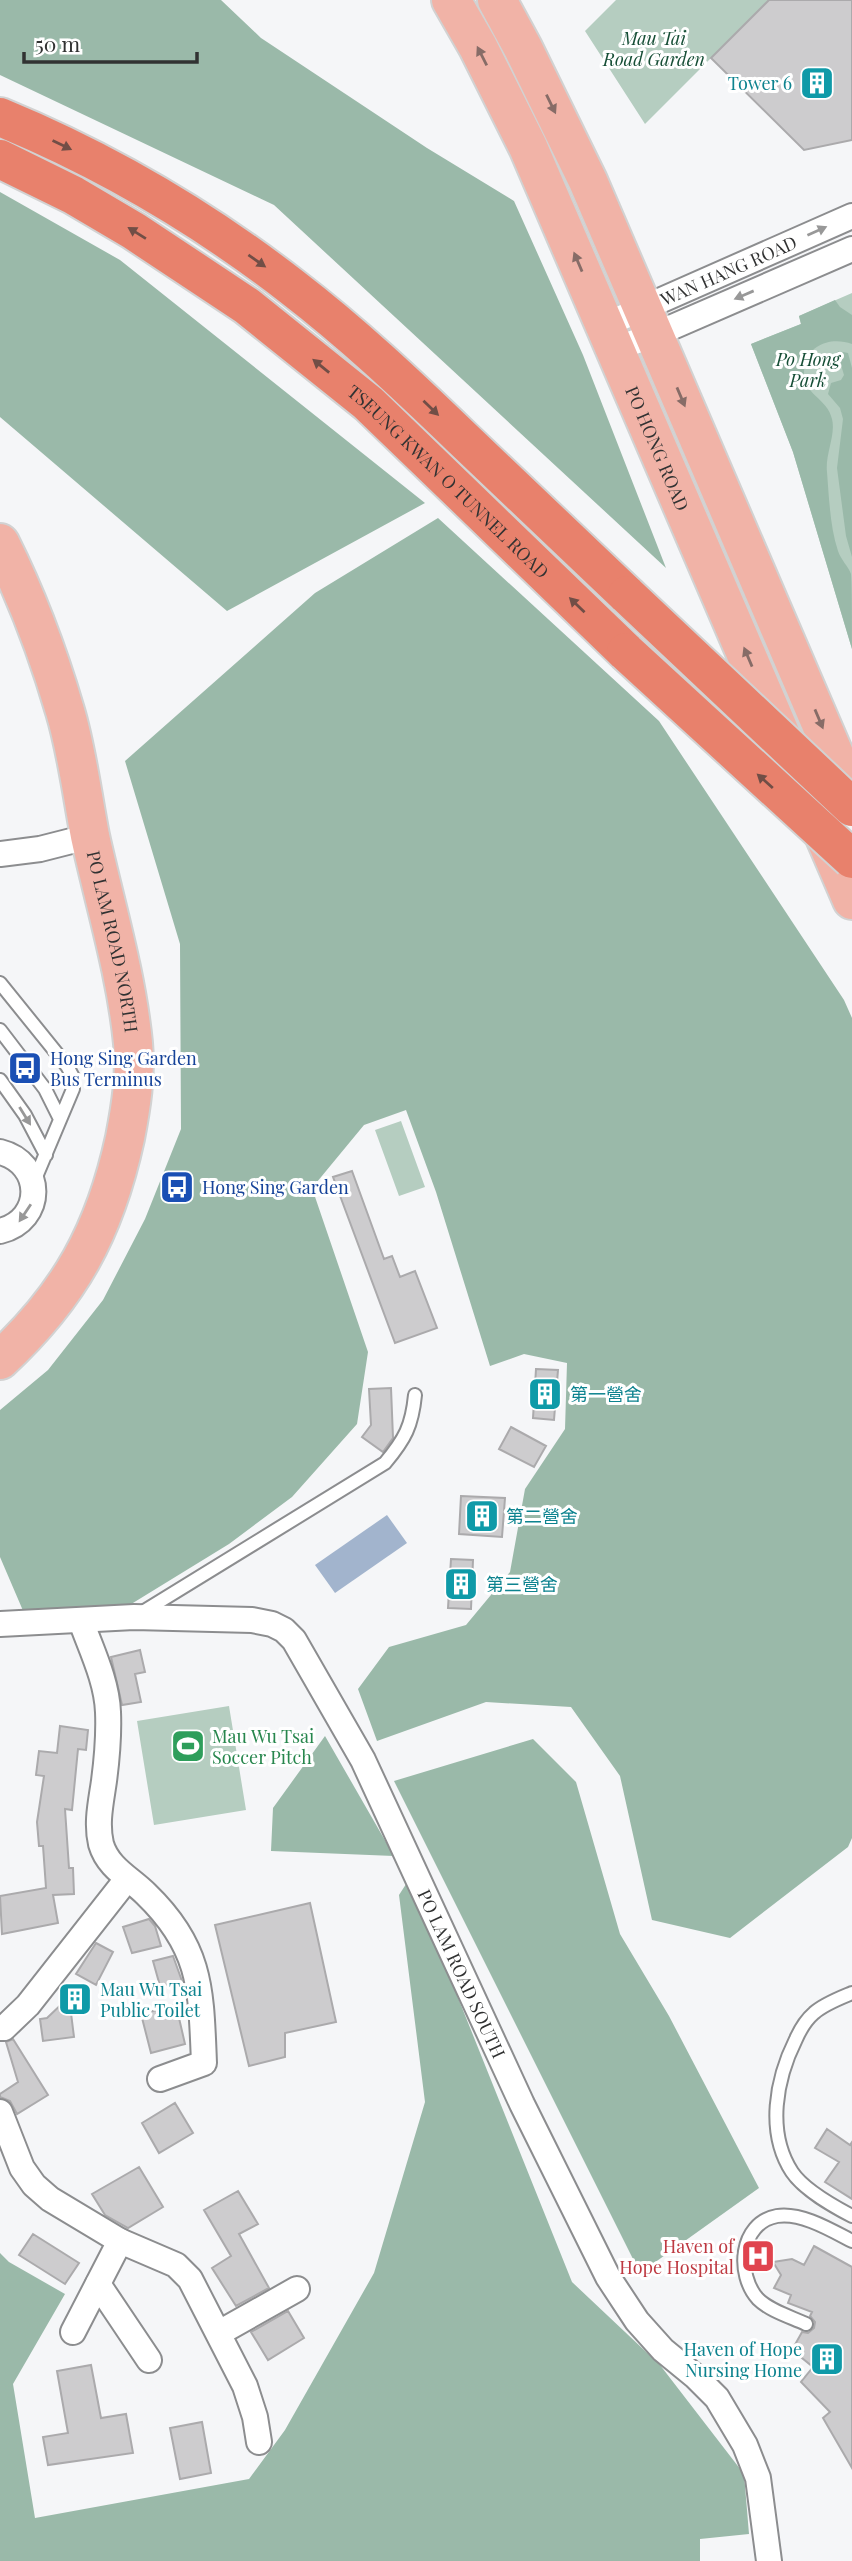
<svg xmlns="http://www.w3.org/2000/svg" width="852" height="2561" font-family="'Playfair Display','Noto Sans TC',serif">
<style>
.green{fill:#b5cdc0}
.forest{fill:#9ab9a9}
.water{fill:#a2b4cd}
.building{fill:#cdccce;stroke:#abaaac;stroke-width:2}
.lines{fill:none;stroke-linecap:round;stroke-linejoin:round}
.lane-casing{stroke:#8c8d8f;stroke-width:16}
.street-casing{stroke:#8c8d8f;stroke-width:28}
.primary-casing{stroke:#d2d2d2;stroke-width:42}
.highway-casing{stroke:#d2d2d2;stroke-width:42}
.lane{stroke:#fff;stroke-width:12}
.street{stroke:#fff;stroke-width:24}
.primary{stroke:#f1b3a7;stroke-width:38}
.highway{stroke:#e8816c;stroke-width:38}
.highway-bridge-casing{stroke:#d2d2d2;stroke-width:42;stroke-linecap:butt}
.highway-bridge{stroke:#e8816c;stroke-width:38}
.oneway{fill:#876c67}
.oneway2{fill:#714e46}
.oneway3{fill:#989898}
.labels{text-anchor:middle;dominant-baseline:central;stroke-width:6;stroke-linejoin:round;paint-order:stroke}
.park-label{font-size:18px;font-style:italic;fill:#164e36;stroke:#fff}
.culture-label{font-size:18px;fill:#0d838f;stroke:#fff;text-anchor:start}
.street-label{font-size:18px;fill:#313232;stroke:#fff}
.transit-label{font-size:18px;fill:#164399;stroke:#fff;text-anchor:start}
.leisure-label{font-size:18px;fill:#27864d;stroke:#fff;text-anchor:start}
.health-label{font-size:18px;fill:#be3a42;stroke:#fff;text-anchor:end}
</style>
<rect width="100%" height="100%" fill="#f5f6f8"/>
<path class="green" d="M616 0H769L645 124 585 31Z
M852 293V649L793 452 751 344 801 324 799 316Z
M401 1121 425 1187 399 1196 375 1130Z
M229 1706 246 1810 154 1825 137 1721Z"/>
<path class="forest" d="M0 0H221L261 38 427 148 514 201 583 355 666 568 274 205 0 75Z
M0 192 120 260 425 503 227 611 0 417Z
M835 300 840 307 852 315V344C833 337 810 343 805 365 798 394 827 396 832 419 836 435 825 454 827 472 829 497 830 527 838 551 841 560 848 566 851 574 852 583 852 636 852 649L793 452 751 344 801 324 799 316Z
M838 351 848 353 852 368V557L846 536 837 468 843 419 840 408 828 394 831 383 841 380 844 375 841 365 836 362Z
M438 518 659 721 844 1000 852 1018V1838L848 1847 730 1938 652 1920 620 1776 571 1707 486 1702 377 1741 358 1689 389 1647 466 1625 510 1572 525 1489 565 1429 567 1363 524 1354 490 1366 436 1192 406 1110 364 1125 312 1188 368 1352 357 1424 292 1497 229 1544 128 1606 24 1613 0 1557V1410L48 1370 103 1300 145 1219 181 1129 180 944 125 761 315 593Z
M325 1736 394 1856 271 1851 273 1808Z
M533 1739 576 1782 620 1934 669 2016 759 2188 640 2273 394 1781Z
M410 1878 572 2282 660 2365 744 2474 749 2534 700 2539V2561H0V2253L9 2262 65 2294 13 2384 35 2518 249 2479 285 2430 374 2273 425 2102 399 1895Z"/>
<path class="water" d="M387 1515 407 1543 335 1593 315 1565Z"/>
<path class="building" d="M769 0H852V140L804 150 711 58Z
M352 1171 384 1259 392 1256 400 1277 415 1271 437 1328 395 1343 333 1177Z
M536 1369 558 1370 554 1420 533 1418Z
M391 1388 393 1438 383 1452 362 1437 371 1425 369 1389Z
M511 1427 546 1446 534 1467 499 1449Z
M461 1496 505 1498 502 1537 459 1534Z
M451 1559 473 1560 471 1609 448 1608Z
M140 1650 145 1672 135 1674 141 1702 122 1705 111 1657Z
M60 1726 88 1730 86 1750 78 1749 72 1810 65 1809 69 1868H73L74 1894 53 1895 58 1923 2 1934 0 1896 46 1888 43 1846H39L37 1822 44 1776 36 1775 39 1751 57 1753Z
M310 1903 336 2022 285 2033V2057L249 2066 215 1925Z
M149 1919 155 1926 161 1946 132 1953 123 1927Z
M96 1943 113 1952 96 1985 76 1974Z
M173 1956 182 1981 160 1986 153 1961Z
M69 1997 74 2037 43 2041 40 2019 47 2018Z
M176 2005 185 2044 151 2053 141 2014Z
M13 2039 48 2095 17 2114 10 2101 0 2097V2094L18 2082 6 2042Z
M175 2103 193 2133 159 2153 142 2123Z
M827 2129 850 2145 852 2142V2199L825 2182 839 2162 815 2148Z
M139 2167 163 2207 128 2228 105 2215 92 2194Z
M238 2191 258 2224 239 2234 269 2288 236 2306 212 2268 231 2256 204 2210Z
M33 2234 79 2263 65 2284 19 2255Z
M814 2246 852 2267V2468L823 2418 830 2412 801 2382 813 2367 792 2350 802 2332 808 2333 814 2328 815 2322 810 2316 812 2312 788 2303 791 2295 774 2288 781 2275 773 2262 792 2259 804 2265Z
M288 2311 304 2338 268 2360 251 2332Z
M91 2365 101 2418 126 2414 133 2453 48 2465 43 2437 68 2433 57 2371Z
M202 2422 211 2473 180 2479 170 2428Z"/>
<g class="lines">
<g class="lane-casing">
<path id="lane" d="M0 983 67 1066 73 1077V1089L33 1184
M0 1030 45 1089 60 1119
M0 1080 25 1115 46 1155
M141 1613 385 1463C405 1439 412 1426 415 1395
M852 1993C840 1998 824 2004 814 2013 807 2019 800 2030 796 2039 776 2079 766 2132 792 2172 804 2190 833 2206 852 2216
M806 2324C791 2317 770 2311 758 2299 736 2275 739 2223 777 2216 801 2212 831 2230 852 2241"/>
</g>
<g class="street-casing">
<g id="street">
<path id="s1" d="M605 325 852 216"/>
<path d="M615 349 654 335 852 249"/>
<path d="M0 854 40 849 91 836"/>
<path d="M0 1152C44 1163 45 1220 0 1231"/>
<path d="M81 1621C91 1649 107 1681 108 1712 109 1735 107 1758 104 1781 101 1802 96 1823 101 1844 108 1868 130 1878 146 1894 202 1948 201 1990 204 2063L160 2079"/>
<path id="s2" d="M0 1624 134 1617 252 1620 272 1624 284 1630 294 1640 363 1760 522 2104 608 2277 637 2321 663 2350 696 2377 717 2398 745 2445 758 2478 769 2561"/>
<path d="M0 2028H4L28 2005 127 1879"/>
<path d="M0 2112 22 2168 34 2185 50 2199 120 2241 176 2265 190 2279 245 2386 255 2417 259 2442"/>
<path d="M98 2284 149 2360"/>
<path d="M73 2332 120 2241"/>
<path d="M219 2333 297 2289"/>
</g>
</g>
<g class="primary-casing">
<g id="primary">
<path id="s3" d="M451 0 478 47 528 147 786 747"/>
<path d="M497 0 523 48 588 181 852 796"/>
<path id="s4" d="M0 543C27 597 48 653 65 711 77 751 82 794 90 836 105 905 126 972 133 1043 136 1076 131 1107 125 1138 105 1231 70 1295 0 1360"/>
<path d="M821 828 852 900"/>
</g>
</g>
<g class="highway-casing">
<g id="highway">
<path d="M0 117C104 160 203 218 292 287 352 333 407 385 462 438 517 490 572 542 627 595"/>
<path id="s5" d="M0 159 73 195 134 231 247 306 368 403 626 652"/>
</g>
</g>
<use href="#lane" class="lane"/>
<use href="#street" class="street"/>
<use href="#primary" class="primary"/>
<use href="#highway" class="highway"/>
<g class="highway-bridge-casing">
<path id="highway-bridge" d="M627 595 852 807
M626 652 852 859"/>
</g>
<use href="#highway-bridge" class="highway-bridge"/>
</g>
<defs><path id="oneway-solid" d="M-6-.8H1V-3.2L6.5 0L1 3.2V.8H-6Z" transform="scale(1.75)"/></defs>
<g class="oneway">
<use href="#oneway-solid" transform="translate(482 56) rotate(-117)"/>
<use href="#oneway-solid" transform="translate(551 104) rotate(64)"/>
<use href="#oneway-solid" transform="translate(578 262) rotate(-113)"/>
<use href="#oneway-solid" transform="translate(681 397) rotate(67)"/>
<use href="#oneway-solid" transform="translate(748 657) rotate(-113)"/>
<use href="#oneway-solid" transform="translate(819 719) rotate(67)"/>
</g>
<g class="oneway2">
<use href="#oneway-solid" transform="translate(62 145) rotate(26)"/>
<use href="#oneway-solid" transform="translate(137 233) rotate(-148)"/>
<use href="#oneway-solid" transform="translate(257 261) rotate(35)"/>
<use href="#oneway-solid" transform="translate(321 366) rotate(-141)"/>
<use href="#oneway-solid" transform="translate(431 408) rotate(44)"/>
<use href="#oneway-solid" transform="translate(577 605) rotate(-136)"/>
<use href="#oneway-solid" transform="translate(765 781) rotate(-138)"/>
</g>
<g class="oneway3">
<use href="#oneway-solid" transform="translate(817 231) rotate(-24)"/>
<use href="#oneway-solid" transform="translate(744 295) rotate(157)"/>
<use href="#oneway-solid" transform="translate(25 1116) rotate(58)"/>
<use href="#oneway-solid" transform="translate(25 1213) rotate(124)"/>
</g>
<defs>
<g id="building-square" transform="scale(1.75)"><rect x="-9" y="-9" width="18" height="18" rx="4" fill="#0f9aa8" stroke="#fff"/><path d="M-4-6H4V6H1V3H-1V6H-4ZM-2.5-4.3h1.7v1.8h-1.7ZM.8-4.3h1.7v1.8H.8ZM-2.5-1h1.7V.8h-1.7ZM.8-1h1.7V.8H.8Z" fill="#fff"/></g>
<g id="bus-square" transform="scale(1.75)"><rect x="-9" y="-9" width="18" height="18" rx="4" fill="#1a4fb4" stroke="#fff"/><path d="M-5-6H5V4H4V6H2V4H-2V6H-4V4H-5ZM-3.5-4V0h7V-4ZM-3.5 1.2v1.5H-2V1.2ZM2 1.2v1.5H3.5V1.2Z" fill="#fff"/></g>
<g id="stadium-square" transform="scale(1.75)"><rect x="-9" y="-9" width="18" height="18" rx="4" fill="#2e9e5b" stroke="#fff"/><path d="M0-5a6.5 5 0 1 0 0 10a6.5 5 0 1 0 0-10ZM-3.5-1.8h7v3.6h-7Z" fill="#fff"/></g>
<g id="hospital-square" transform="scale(1.75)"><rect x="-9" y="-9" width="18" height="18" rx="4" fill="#e0444e" stroke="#fff"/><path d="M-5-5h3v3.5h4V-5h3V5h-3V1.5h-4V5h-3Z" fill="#fff"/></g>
</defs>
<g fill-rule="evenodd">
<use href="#building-square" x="817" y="83"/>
<use href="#bus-square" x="25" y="1068"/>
<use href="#bus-square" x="177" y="1187"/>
<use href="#building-square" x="545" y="1394"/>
<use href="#building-square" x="482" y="1516"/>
<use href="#building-square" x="461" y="1584"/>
<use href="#stadium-square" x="188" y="1746"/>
<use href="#building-square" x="75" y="1999"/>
<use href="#hospital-square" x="758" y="2256"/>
<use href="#building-square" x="827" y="2359"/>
</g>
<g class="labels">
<g class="park-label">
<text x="654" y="38">Mau Tai<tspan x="654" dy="21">Road Garden</tspan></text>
<text x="808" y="359">Po Hong<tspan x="808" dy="21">Park</tspan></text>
</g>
<g class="culture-label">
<text x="792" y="83" text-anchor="end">Tower 6</text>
<text x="570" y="1394">第一營舍</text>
<text x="506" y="1516">第二營舍</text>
<text x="486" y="1584">第三營舍</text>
<text x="100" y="1989">Mau Wu Tsai<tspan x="100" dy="21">Public Toilet</tspan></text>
<text x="802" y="2349" text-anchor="end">Haven of Hope<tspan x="802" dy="21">Nursing Home</tspan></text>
</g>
<g class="street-label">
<text stroke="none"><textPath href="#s1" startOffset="135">WAN HANG ROAD</textPath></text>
<text stroke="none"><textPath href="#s3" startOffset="494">PO HONG ROAD</textPath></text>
<text stroke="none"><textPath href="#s5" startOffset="555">TSEUNG KWAN O TUNNEL ROAD</textPath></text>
<text stroke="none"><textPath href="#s4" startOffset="416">PO LAM ROAD NORTH</textPath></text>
<text stroke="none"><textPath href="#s2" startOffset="674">PO LAM ROAD SOUTH</textPath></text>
</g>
<g class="transit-label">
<text x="50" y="1058">Hong Sing Garden<tspan x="50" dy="21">Bus Terminus</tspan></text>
<text x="202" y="1187">Hong Sing Garden</text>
</g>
<g class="leisure-label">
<text x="212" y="1736">Mau Wu Tsai<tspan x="212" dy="21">Soccer Pitch</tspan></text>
</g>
<g class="health-label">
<text x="734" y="2246">Haven of<tspan x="734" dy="21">Hope Hospital</tspan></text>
</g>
</g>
<path d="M24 52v10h173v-10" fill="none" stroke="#313232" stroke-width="3.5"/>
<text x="35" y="52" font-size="21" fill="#313232" stroke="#ffffff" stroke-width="5" paint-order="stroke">50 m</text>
</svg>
